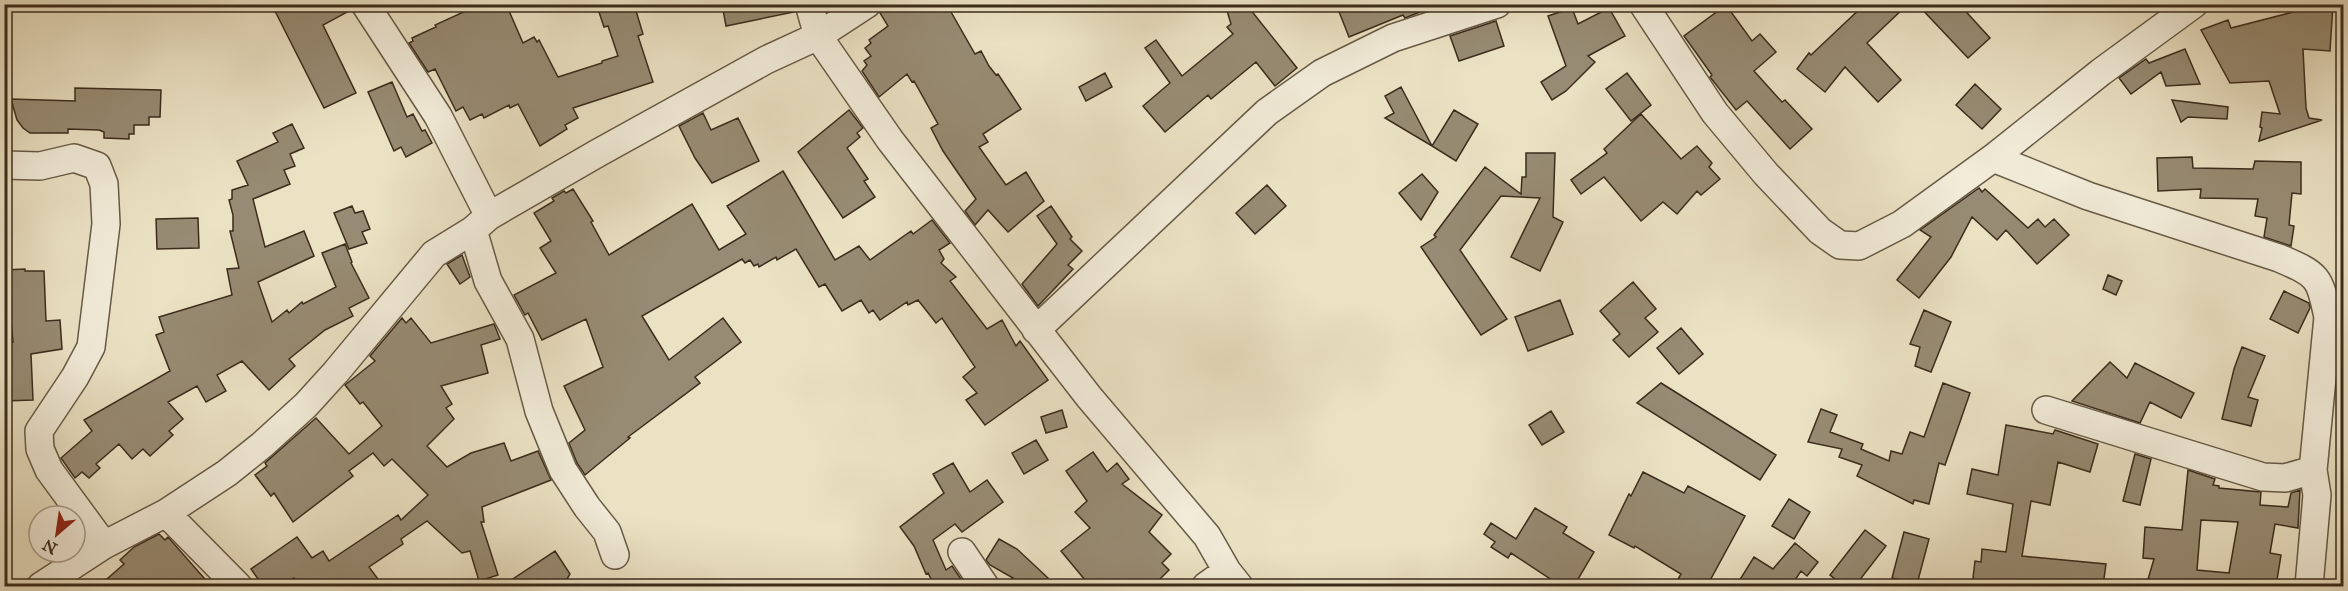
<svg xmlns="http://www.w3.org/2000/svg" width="2348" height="591" font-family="'IM FELL Great Primer',serif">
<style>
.building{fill:#978b73;stroke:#3b2c1c;stroke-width:1.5;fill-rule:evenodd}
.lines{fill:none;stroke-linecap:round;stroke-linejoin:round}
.minor-casing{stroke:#675a46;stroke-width:30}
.minor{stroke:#f2ecd9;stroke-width:27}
</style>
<rect width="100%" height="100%" fill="#ebe2c4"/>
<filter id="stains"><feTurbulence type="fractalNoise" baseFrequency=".00333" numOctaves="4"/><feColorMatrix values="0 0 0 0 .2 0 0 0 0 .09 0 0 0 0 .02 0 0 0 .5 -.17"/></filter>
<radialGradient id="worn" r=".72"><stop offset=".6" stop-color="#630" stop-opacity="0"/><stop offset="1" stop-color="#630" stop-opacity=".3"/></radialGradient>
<path class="building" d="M286 4H349L351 10 323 25 356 93 324 108 275 11Z
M465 4H506L523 43 534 37 537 42 539 40 558 77 602 63V61L618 56 608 26 604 27 598 9 601 8 600 4H634L643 34 638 36 653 82 573 108 578 118 565 125 567 129 540 146 518 104 510 108 509 105 484 118 482 114 470 120 463 107 456 111 435 69 428 72 409 43 413 41 412 38 436 27 435 25 468 10Z
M722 4H794V12L726 26Z
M883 4H938L940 9 947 5 975 54 981 51 989 66 996 75 998 74 1021 109 983 134 988 142 979 147 1006 185 1026 172 1044 201 1008 232 988 210 975 225 965 211 976 199 943 151 931 128 938 124 914 81 912 82 907 74 879 97 862 71 867 65 864 61 871 56 865 48 871 43 869 40 888 26 880 13Z
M1225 4H1246L1297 68 1275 86 1256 62 1211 99 1208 95 1165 132 1143 106 1170 83 1145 48 1156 40 1182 76 1233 34 1227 27 1231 24Z
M1336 4H1440L1405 18 1403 15 1349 37Z
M1865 4H1908L1867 43 1901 80 1878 102 1845 67 1825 92 1797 69 1809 53 1811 55Z
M1917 4H1959L1990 38 1968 58Z
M2305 4H2333L2330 51 2303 49 2306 108 2309 118 2322 120 2259 141 2262 128 2260 127 2262 112 2280 114 2269 81 2230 83 2201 30 2228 20 2231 28 2305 9Z
M1726 5 1752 41 1760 34 1776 52 1754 71 1782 102 1785 100 1812 129 1790 149 1747 101 1736 110 1714 82 1710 77 1712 75 1684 36Z
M1572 8 1578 24 1609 8 1625 36 1588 56 1595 62 1566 91 1552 100 1541 82 1566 66 1548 16Z
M1496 21 1504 46 1459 61 1450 36Z
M2185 49 2200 84 2166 86 2161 72 2131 94 2119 78 2146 59 2149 63Z
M1105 73 1112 87 1086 101 1079 87Z
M1627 73 1651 105 1631 121 1606 89Z
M392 82 407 117 413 114 422 131 425 130 432 143 406 157 401 147 394 151 368 92Z
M1975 84 2001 109 1982 129 1956 105Z
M1401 87 1432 146 1385 118 1394 113 1385 96Z
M75 88 161 90 160 117H149V125H134V134H129V139L104 138V132L99 130 68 129V133H30L23 128 17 120 11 99 75 101Z
M2172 100 2228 107 2227 119 2188 117 2181 122Z
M849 110 863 128 857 133 860 137 847 148 868 179 864 181 875 197 843 218 798 152Z
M1454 110 1478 124 1456 161 1432 146Z
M703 113 711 130 738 118 759 161 712 183 695 158 679 126Z
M1641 114 1681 159 1697 146 1712 163 1709 167 1720 179 1701 195 1697 191 1677 214 1663 202 1641 221 1604 177 1581 194 1571 180 1607 153 1604 149Z
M292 124 304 148 290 154 295 166 284 170 290 184 253 199 265 247 304 231 314 256 258 282 272 322 287 310 289 313 302 302 303 304 336 287 322 253 345 244 352 262 351 263 369 298 349 308 353 316 325 330 289 359 295 366 269 390 242 361 217 375 226 391 206 402 197 386 168 402 183 419 169 431 173 435 150 456 143 449 132 459 119 444 96 464 100 468 89 478 82 472 75 478 61 458 92 431 84 420 170 371 156 335 164 332 159 317 232 295 227 269 239 268 230 231H233V215L229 200 232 199V190L248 185 237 161 278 142 273 133Z
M1526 153H1555L1553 217 1563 222 1540 271 1511 257 1540 198 1501 196 1460 250 1507 319 1481 335 1421 247 1436 237 1434 235 1485 167 1521 194 1522 177H1526Z
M2192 157 2193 168 2253 169 2255 161 2301 162V194L2292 193 2289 225 2294 226 2291 246 2264 237 2267 218 2255 216 2258 199 2200 198 2201 189 2158 191 2157 158Z
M783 171 835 260 859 246 870 260 911 231 913 234 932 220 950 243 939 250 944 259 941 263 956 277 950 281 987 329 1002 320 1016 346 1020 341 1048 380 985 425 966 400 977 393 963 377 975 367 942 318 936 323 918 300 908 305 907 302 880 320 873 310 869 313 861 300 842 311 825 284 819 287 796 249 777 260 776 257 759 267 758 264 754 266 750 260 745 263 742 259 642 316 669 360 723 318 741 342 695 377 700 383 628 437 630 438 585 475 577 463 569 443 585 430 564 386 603 367 586 319 542 340 528 313 525 315 514 295 556 273 540 248 551 241 534 213 554 201 552 198 564 191 566 193 573 189 593 221 591 222 609 255 692 204 719 250 746 234 727 206Z
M1422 174 1438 192 1421 220 1399 193Z
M1267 185 1286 206 1255 234 1236 213Z
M1979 188 1982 192 1985 189 2028 228 2038 219 2045 227 2054 219 2069 235 2037 264 2006 230 1997 240 1972 217 1951 257 1919 298 1897 280 1931 237 1920 230Z
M352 206 355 213 363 211 370 229 362 232 367 243 349 249 334 213Z
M1051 206 1072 237 1070 239 1082 251 1068 265 1073 269 1038 306 1022 284 1057 244 1037 216Z
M198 218 199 248 157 249 156 219Z
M462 255 470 277 460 284 447 264Z
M25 269V271H44L46 321 60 320 62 349 31 354 33 400 4 401V343L13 342 9 299H4V270Z
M2108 275 2122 281 2116 295 2103 289Z
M1633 282 1656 309 1645 318 1658 332 1629 357 1613 340 1620 334 1600 311Z
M2284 291 2309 303 2310 308 2298 333 2270 319Z
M1560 300 1573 334 1528 351 1515 317Z
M1924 310 1951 322 1931 372 1915 366 1920 347 1910 344Z
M402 318 406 323 411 318 431 343 494 324 500 339 481 345 488 373 441 386 452 404 446 408 454 419 427 446 447 467 471 453 504 443 511 461 538 451 551 480 482 507 484 522H481L498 575 479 581 470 551 462 553 427 521 401 539 403 544 369 567 383 586H300L294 578 281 586H263L251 569 297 537 312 558 323 551 329 561 398 515 401 520 428 495 392 459 384 466 373 453 349 471 353 476 293 522 274 493 271 496 255 475 267 466 265 463 316 418 349 454 382 426 363 402 360 404 345 385 375 361 370 356Z
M1681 328 1703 354 1679 374 1657 348Z
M2242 347 2265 356 2248 397 2258 400 2251 426 2222 419 2234 369Z
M2110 362 2127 378 2135 363 2194 393 2181 418 2150 402 2140 423 2072 401Z
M1661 383 1776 455 1760 480 1637 403Z
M1943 383 1970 393 1945 465 1939 463 1929 504 1914 500 1913 504 1857 476 1862 465 1839 457 1842 449 1808 442 1821 409 1837 415 1830 432 1863 444 1861 449 1889 461 1891 451 1902 454 1910 432 1924 437Z
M1062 410 1067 427 1046 433 1041 417Z
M1551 411 1564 432 1542 445 1529 425Z
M2006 425 2053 434 2055 430 2098 444 2090 472 2058 462 2050 505 2031 501 2022 556 2106 564 2103 586H1972L1975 561 1981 562 1982 549 2006 552 2013 504 1967 494 1972 469 1998 475Z
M1036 440 1048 460 1024 474 1012 453Z
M1093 452 1107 472 1117 463 1129 479 1122 484 1162 515 1149 532 1171 554 1162 563 1169 570 1153 586H1090L1061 551 1090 528 1075 512 1087 501 1066 471Z
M2135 454 2151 459 2140 505 2123 501Z
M953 463 970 492 987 480 1003 502 962 532 955 524 933 540 946 570 952 566 961 579 952 584 953 586H918L931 579 928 573 926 574 914 546 900 527 944 493 933 474Z
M2188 470 2215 479 2213 485 2219 486V488L2261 492 2260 505 2288 507 2291 493 2300 490 2298 528 2275 524 2270 553 2281 555 2276 586H2146L2154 559 2143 558 2145 527 2182 530ZM2201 520 2238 522 2229 573 2197 570Z
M1643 472 1684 493 1688 486 1745 516 1707 586H1674L1681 574 1635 546 1634 548 1609 535 1629 494 1631 496Z
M1789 499 1810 512 1794 539 1772 526Z
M1535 508 1567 527 1563 533 1594 552 1574 586H1561L1511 553 1508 558 1491 547 1495 542 1484 534 1491 523 1516 539Z
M1865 530 1886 546 1855 586H1844L1830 575Z
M1904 532 1929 539 1917 584 1892 578Z
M159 534 165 540 168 537 211 586H99L124 564 120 560 134 547Z
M999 539 1017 549 1048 578 1040 586H1005L1013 578 990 565 986 560Z
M1795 543 1818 562 1807 576 1801 571 1791 586H1736L1754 557 1773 569Z
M555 551 570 574 563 586H502Z"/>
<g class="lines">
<g class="minor-casing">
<path id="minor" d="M365 4 438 116 489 216
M809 4 818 36 890 140 1089 397 1207 536 1227 571 1239 586
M1643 4 1715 113 1766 174 1820 231 1840 245 1859 246 1902 224 1993 158 2101 72 2194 4
M1993 158 2088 196 2279 258C2318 275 2319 275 2328 317L2344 319
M4 165 40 166 74 158 97 166 104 184 106 224 91 347 75 377 39 431 40 449 49 470 104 545
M473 230 488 281 520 339 539 411 563 470 587 507 607 532 615 555
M1036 330 1267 112 1322 73 1393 38 1497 4
M2046 410 2263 477 2285 478 2313 470 2328 317
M166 513 238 586
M962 552 985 586
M41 586 104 545 166 513 227 473 262 445 306 405 336 372 434 254 473 230 489 216 598 153 766 60 818 36 867 4
M1206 586 1227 571
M2309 586 2317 495 2313 470"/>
</g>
<use href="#minor" class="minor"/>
</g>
<rect width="2348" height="591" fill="none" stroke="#ebe2c4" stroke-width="24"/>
<rect x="6" y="6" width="2336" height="579" fill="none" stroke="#3b2c1c" stroke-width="3"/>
<rect x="12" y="12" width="2324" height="567" fill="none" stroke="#3b2c1c" stroke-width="1.5"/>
<g transform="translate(57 534) rotate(209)"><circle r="28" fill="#f2ecd9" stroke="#a99f8d" stroke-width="1.5"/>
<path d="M0-4.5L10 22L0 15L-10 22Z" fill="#8f2418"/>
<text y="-9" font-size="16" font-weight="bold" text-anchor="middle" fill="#3b2c1c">N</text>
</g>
<rect width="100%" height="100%" filter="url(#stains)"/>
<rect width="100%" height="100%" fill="url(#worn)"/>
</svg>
